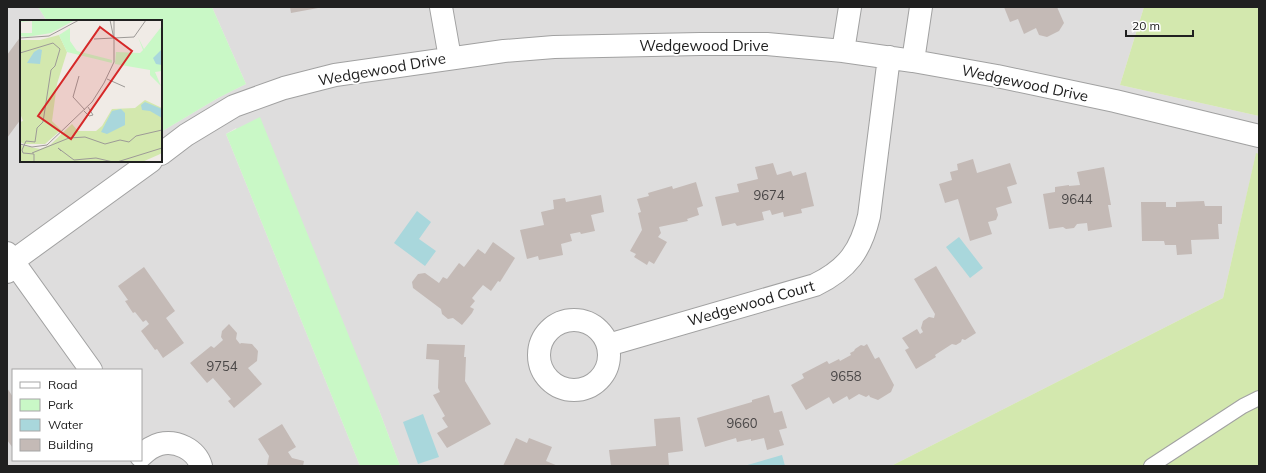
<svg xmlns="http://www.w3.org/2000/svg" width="1266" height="473" font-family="Mulish,sans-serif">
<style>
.residential{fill:#dedddd;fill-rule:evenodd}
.grass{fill:#d3e8ae}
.park{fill:#c9f8c6}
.water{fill:#a9d7dc}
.building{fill:#c4bab6}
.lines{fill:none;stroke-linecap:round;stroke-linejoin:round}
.service-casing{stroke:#a1a1a1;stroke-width:16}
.minor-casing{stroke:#a1a1a1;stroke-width:24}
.service{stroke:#fff;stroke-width:14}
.minor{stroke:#fff;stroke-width:22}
.labels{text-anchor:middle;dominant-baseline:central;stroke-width:3.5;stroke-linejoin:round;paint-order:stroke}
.number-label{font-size:13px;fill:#494646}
.street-label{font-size:15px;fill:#202020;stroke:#fff}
.inset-road{fill:none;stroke:#9d9a97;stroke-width:1}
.view{fill:#d62828;fill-opacity:0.15;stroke:#d62828;stroke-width:2}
.inset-edge{fill:none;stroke:#202020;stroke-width:2}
</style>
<rect width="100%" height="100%" fill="#f0ebe6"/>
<path class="residential" d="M7 7H38L47 21H21V161H161V132L218 98 246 84 212 7H1144L1120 85 1259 116V154H1256L1223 298 891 466H400L379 410 236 128 226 134 360 466H7ZM13 370H141V460H13Z"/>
<path class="grass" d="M1144 7H1259V116L1120 85Z
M1256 153 1259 154V466H891L1223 298Z"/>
<path class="park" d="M38 7H212L246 84 218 98 161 132V21H47Z
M260 117 379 410 400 466H360L226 134Z"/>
<path class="water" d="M417 211 431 222 419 239 436 251 425 266 394 243Z
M959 237 983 268 970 278 946 247Z
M423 414 439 457 418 464 403 422Z
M782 455 785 466H744Z"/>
<path class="building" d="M290 7H318V8L291 13Z
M1004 7H1057L1064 23 1059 31 1047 37 1039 35 1036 28 1024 34 1018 19 1010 22Z
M21 36V119L7 138V55Z
M973 159 977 173 1010 163 1017 184 1007 187 1012 203 996 208 998 215 996 220 988 222 992 234 970 241 958 199 945 203 939 184 952 180 950 172 958 170 957 164Z
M773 163 777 175 791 171 793 176 806 172 814 206 801 209 802 213 784 217 783 212 772 215 770 210 762 212 764 220 737 226 735 223 722 226 715 197 739 192 737 184 758 179 755 167Z
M1104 167 1111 205H1108L1112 227 1088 231 1087 223 1077 224 1074 228 1066 229 1063 227 1049 229 1043 194 1055 192V187L1069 185V186L1080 185 1077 172Z
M696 182 703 206 697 208 699 215 687 219 688 221 659 227 661 233 658 237 667 242 654 264 649 261 647 265 634 257 636 254 630 251 642 230 638 213 641 212 637 199 649 196 648 193 672 186 673 189Z
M601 195 604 212 591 215 595 231 581 234 580 232 570 234 572 241 561 244 563 255 539 260 538 256 527 259 520 230 544 225 541 212 554 209 553 200 565 198 566 202Z
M1204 201 1205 206H1222V224H1218L1219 239 1191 240 1192 254 1177 255 1176 245H1165L1164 241H1142L1141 202H1166V207H1176V202Z
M493 242 515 258 500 282 498 281 491 291 483 285 477 292 472 298 475 301 470 307 474 309 472 313 462 325 453 318 448 319 442 314 441 309 413 288 412 282 418 274 425 273 439 283 443 277 447 279 459 263 464 267 478 249 485 254Z
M936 266 976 333 965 340 962 339 961 342 956 345 952 344 935 355 936 357 916 369 905 350 909 348 902 338 917 329 920 334 923 332 921 328 923 321 929 317 934 318 935 314 914 279Z
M144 267 175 311 166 318 184 343 163 358 157 349 155 350 141 331 149 324 146 320 143 322 135 312 133 313 125 301 128 300 118 286Z
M229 324 237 333 236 339 240 344 241 343 252 344 258 351 257 361 248 368 262 384 234 408 228 401 231 399 213 378 207 383 190 363 211 346 214 348 223 340 221 337 222 331Z
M427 344 465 345 464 357H466L465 381 491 424 447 448 437 433 448 427 442 418 445 416 433 395 440 392 438 388 439 360 426 359Z
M867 344 875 359 879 357 894 385 891 392 878 400 870 397 869 395 866 397 859 394 849 400 847 396 833 404 829 397 806 410 791 385 804 378 802 374 827 361 829 364 839 359 840 361 851 355 850 353 854 351 855 349 861 345 864 346Z
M7 388 13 397V448L7 440Z
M769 395 774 413 782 411 787 428 779 430 784 445 767 450 764 438 751 441V439L737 442 736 438 705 447 697 418 752 402V400Z
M680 417 683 451 668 453 669 466H611L609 450 656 446 654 419Z
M282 424 296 447 288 452 292 458 304 461 303 466H267L269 456 258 439Z
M516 438 527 443 529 438 552 447 546 461 558 466H503Z"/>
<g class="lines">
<g class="service-casing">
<path id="service" d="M1151 466 1243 406 1259 398"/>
</g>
<g class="minor-casing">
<path id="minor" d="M441 7 450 58
M843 51 850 7
M913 61 921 7
M161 154 186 135 234 106 284 88 335 75 504 51 554 47 700 44H767L843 51 913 61 997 76 1115 101 1259 136
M7 253 91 370
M7 272 13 261 151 161
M539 355a35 35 0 1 1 70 0a35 35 0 1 1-70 0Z
M608 345 815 285C848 269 861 250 869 216L889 57
M141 456C146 451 152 446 160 444 176 440 196 449 201 466"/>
</g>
<use href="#service" class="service"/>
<use href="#minor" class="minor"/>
</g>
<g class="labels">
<g class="number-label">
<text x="769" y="195">9674</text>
<text x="1077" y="199">9644</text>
<text x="222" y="366">9754</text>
<text x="846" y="376">9658</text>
<text x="742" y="423">9660</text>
</g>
<g class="street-label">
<text x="704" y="45">Wedgewood Drive</text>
<text transform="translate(382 69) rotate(-10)">Wedgewood Drive</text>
<text transform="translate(1025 83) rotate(12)">Wedgewood Drive</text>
<text transform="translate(751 303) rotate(-16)">Wedgewood Court</text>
</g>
</g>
<g transform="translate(20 20)">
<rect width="142" height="142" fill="#f0ebe6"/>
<path d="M39 15 47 32 37 64 32 101 41 110 25 124H4L0 122V102L3 101 0 93V20H20ZM125 80 142 88V133L138 135 122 142H0V125L20 129 30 125 52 104 58 111H76L82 106 92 89 115 88Z" fill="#d3e8ae"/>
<path d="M0 0H55L31 13 7 17 0 16V13H12V1L0 2ZM142 6V51L135 52 141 66 130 55V50L95 44 96 32 120 33 123 30 118 17 124 29ZM50 8V21L57 31 92 40V43L47 32 39 15Z" fill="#c9f8c6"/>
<path d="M19 29 22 30 20 44 7 43 14 32ZM142 29V45L136 44 133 38ZM125 82 142 89V98L130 91 122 90 121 85ZM101 89 105 93V105L87 114 81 112 92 91Z" fill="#a9d7dc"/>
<path class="inset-road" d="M0 18 29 16 59 0M74 19 114 17 126 0M94 19V0M0 33 33 23 40 29 35 46 31 50 23 102 17 108 15 122 6 121 2 130 3 133 14 134V142M59 56 53 77 65 90M87 59 105 67M64 91 69 96 73 95 68 87M0 124 12 127 27 125 72 82 84 63 94 42V19L90 0M41 131 38 128 54 140 76 138 93 142M12 133 49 118 65 117 85 124 100 120 109 122 116 116 142 110M97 142 142 128"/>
<path class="view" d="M80 7 112 31 51 119 18 96Z"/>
<rect width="142" height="142" class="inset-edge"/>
</g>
<rect width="1266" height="473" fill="none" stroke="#202020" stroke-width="16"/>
<rect x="12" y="369" width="130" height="92" fill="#ffffff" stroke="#a6a6a6"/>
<rect x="20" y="382" width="20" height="6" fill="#ffffff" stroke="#a6a6a6"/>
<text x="48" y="389" font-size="12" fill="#202020">Road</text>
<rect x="20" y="399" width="20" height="12" fill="#c9f8c6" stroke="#a6a6a6"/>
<text x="48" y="409" font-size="12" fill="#202020">Park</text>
<rect x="20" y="419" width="20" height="12" fill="#a9d7dc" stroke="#a6a6a6"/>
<text x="48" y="429" font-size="12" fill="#202020">Water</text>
<rect x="20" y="439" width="20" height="12" fill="#c4bab6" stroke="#a6a6a6"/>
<text x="48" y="449" font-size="12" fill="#202020">Building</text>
<path d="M1126 30v6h67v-6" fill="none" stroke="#202020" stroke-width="2"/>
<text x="1132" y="30" font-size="12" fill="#202020" stroke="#ffffff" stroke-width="3" paint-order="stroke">20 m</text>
</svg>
